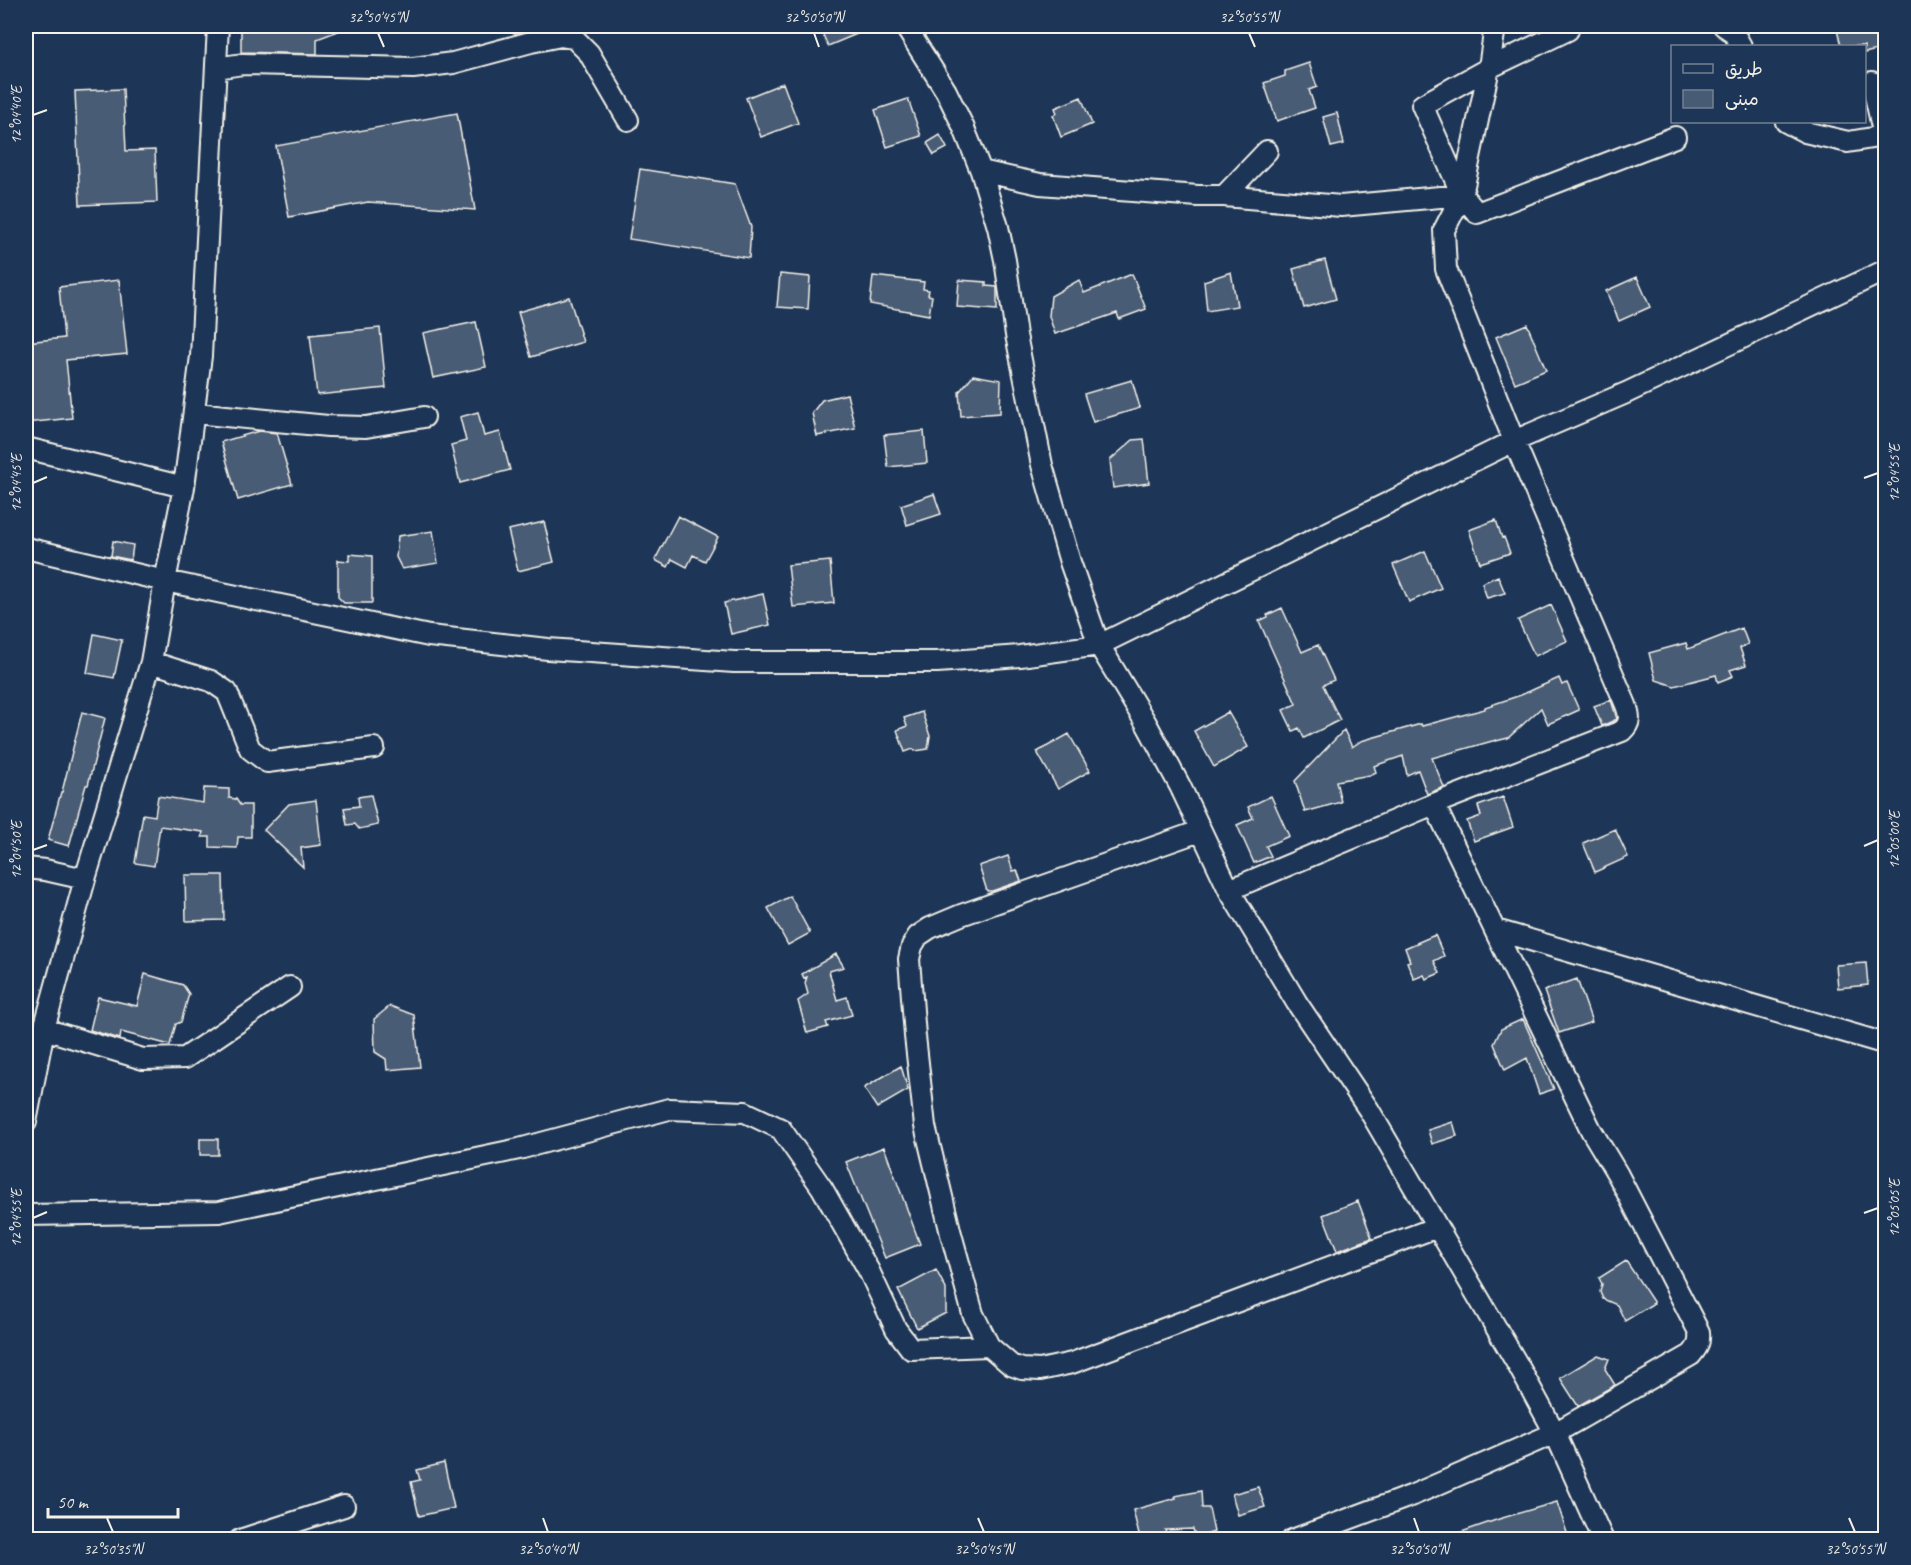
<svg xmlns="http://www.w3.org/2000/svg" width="1911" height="1565" font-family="Caveat,'Playpen Sans Arabic',sans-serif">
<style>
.building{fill:#485b74;stroke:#f4f1e8;stroke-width:1.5}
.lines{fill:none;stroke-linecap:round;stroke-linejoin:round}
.street-casing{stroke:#f4f1e8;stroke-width:24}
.street{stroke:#1d3557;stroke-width:20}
.ticks{fill:none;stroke:#f4f1e8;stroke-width:2}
.neatline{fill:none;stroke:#f4f1e8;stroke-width:2}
.ticks-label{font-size:15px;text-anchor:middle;fill:#f4f1e8}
</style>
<rect width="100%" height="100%" fill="#1d3557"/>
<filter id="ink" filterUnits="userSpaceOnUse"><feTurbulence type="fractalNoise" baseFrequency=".0167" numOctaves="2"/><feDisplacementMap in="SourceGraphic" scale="12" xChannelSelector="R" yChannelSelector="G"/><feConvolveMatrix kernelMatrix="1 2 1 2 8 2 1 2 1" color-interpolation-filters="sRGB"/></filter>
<g filter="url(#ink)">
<path class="building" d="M241 26H348L349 27 317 39V54L241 52Z
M819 26H876L828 46Z
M1836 26H1886V48L1864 53V46H1841Z
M1309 63 1317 87 1309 90 1315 108 1277 121 1264 83 1285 76V71Z
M783 83 798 123 761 137 746 98Z
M123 89 126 151 155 150 157 202 80 205 75 91Z
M1081 97 1092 124 1061 137 1053 115 1057 113 1055 108Z
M908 99 921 136 887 147 875 110Z
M457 113 475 210 368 202 289 217 276 146Z
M1337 113 1344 144 1331 147 1323 117Z
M940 135 947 148 934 155 927 143Z
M640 169 735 184 751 227 749 258 629 239Z
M1325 260 1336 299 1304 308 1293 269Z
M1231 272 1237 306 1207 311 1204 281Z
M780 274 810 277 808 309 777 307Z
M1132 274 1146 309 1119 319 1117 313 1055 334 1049 316 1051 296 1079 280 1084 293Z
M873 276 924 282 923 289 929 290 928 295 932 296 929 315 870 304Z
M1637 277 1650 307 1619 321 1606 291Z
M119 280 127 354 66 360 72 418 26 423V342L64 338 59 287Z
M959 280 986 282V286L997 287V310L957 307Z
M569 297 583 342 531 357 518 312Z
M476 322 486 367 433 378 423 333Z
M1527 324 1546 370 1515 383 1496 337Z
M380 328 386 388 317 395 310 335Z
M973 375 1001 380 1000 413 961 416 959 392Z
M1132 380 1140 408 1093 422 1084 394Z
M847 394 855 428 817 436 812 413 822 400Z
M478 412 484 436 500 432 510 470 460 483 451 445 466 441 460 417Z
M259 431 277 433 292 484 238 500 221 442Z
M924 431 927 463 888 467 884 435Z
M1144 439 1149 483 1113 488 1110 460 1133 440Z
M934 494 941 514 907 525 901 505Z
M678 516 718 537 705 561 693 555 687 567 672 559 668 567 655 560Z
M1496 520 1502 538 1504 537 1510 553 1480 563 1469 530Z
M544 522 554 562 518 571 508 530Z
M433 531 438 563 402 569 396 557 398 536Z
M113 541 133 545 131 560 111 556Z
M1425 551 1441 588 1409 602 1393 565Z
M349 554 372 556V603H344L338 597V560L349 561Z
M830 561 834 603 793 607 788 565Z
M1498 576 1505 593 1487 598 1482 583Z
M763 594 770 625 731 634 724 603Z
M1551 605 1567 641 1535 656 1518 620Z
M1282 608 1302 652 1318 645 1334 680 1323 685 1340 720 1304 738 1299 728 1293 731 1283 710 1296 704 1259 621 1268 617 1267 615Z
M1742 628 1748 644 1740 648 1746 665 1730 670 1733 676 1718 682 1716 675 1674 686 1656 680 1649 653 1686 643 1688 649Z
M94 634 122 640 114 678 87 673Z
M1559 678 1562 685 1567 683 1579 710 1548 724 1541 708 1508 738 1496 741V740L1432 758 1444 787 1427 794 1418 770 1407 775 1403 756 1374 766 1376 772 1370 775 1336 781 1341 802 1305 812 1295 781 1344 730 1352 747 1361 741 1421 724 1422 726 1485 709V707L1521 695Z
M1611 700 1617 719 1602 726 1594 706Z
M82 712 105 718 88 785H86L69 846 48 840 61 792H62Z
M922 712 930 736 928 749 915 751 913 749 905 752 897 730 907 726 904 718Z
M1228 712 1248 747 1214 767 1194 731Z
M1069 734 1090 771 1058 789 1037 752Z
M204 788 229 789V798L236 799 240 805H251V837H238L237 848 210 847V837H202L203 832 160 826 154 866 135 863 143 814 155 816 158 796 203 803Z
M371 795 378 825 359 829 355 824 347 825 344 808 359 806 358 797Z
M1271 796 1289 836 1266 846 1271 856 1254 863 1237 825 1253 818 1248 807Z
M1503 797 1513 827 1474 841 1467 821 1481 816 1478 806Z
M316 800 321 845 301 848 303 867 264 830 289 804Z
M1615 829 1628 857 1595 872 1583 843Z
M1008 856 1013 871 1017 870 1021 881 992 891H987L979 866Z
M185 875H223L224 920 186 921Z
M790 896 810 933 788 945 768 908Z
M1435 935 1444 956 1434 961 1440 973 1426 979 1424 975 1414 979 1407 962 1410 961 1405 948Z
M836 954 844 967 829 971 837 1000 847 997 852 1015 826 1022 828 1027 807 1033 798 1001 808 994 805 983 807 977 804 978 802 974Z
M1866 963 1868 985 1838 988 1836 965Z
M145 974 183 985 189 994 181 1022 176 1024 170 1045 121 1032 120 1039 90 1030 98 997 137 1006Z
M1577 979 1592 1022 1559 1033 1544 991Z
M390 1006 414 1015 420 1067 387 1070 386 1059 375 1052 374 1019Z
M1523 1019 1554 1089 1539 1094 1527 1058 1505 1070 1494 1044 1501 1029Z
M901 1066 908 1090 877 1108 864 1088Z
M1453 1122 1457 1136 1432 1144 1428 1130Z
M200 1139H218V1155H200Z
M884 1147 920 1244 885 1258 846 1162Z
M1358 1201 1372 1238 1337 1251 1323 1215Z
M1626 1261 1654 1303 1625 1321 1617 1305 1603 1299 1600 1292 1602 1284 1599 1278Z
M936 1270 946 1289V1313L917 1328 898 1290Z
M1598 1355 1609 1359 1605 1369 1615 1385 1578 1406 1560 1378Z
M444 1463 454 1508 419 1516 411 1482 420 1480 417 1470Z
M1258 1487 1265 1507 1238 1515 1232 1494Z
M1201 1491 1202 1508H1209L1214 1532 1196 1538 1193 1529 1165 1530 1166 1533 1140 1539 1133 1510 1176 1498 1175 1496Z
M1557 1502 1569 1539H1447V1537L1499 1519Z"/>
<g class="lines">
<g class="street-casing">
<path id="street" d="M905 26 946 91 963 126 981 171 998 227 1005 260 1016 335 1042 465 1070 562 1099 645 1146 723 1180 786 1229 890 1297 1003 1369 1110 1519 1367 1555 1433 1603 1540
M1724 26 1733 32 1741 46
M1568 30 1489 68 1422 105 1462 195 1477 213 1675 137
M216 68 243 64 413 68 453 63 531 42 561 36 574 38 589 53 628 120
M1872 82 1884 136 1886 135
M1786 122 1805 132 1848 142 1884 136
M981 171 1040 184 1198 196H1224L1267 151
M1224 196 1341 206 1462 195 1489 68 1495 26
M195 413 328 426 366 427 424 417
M26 448 184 487
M26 548 165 581 429 636 548 649 734 662H937L1020 656 1099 645 1514 441 1626 393 1886 270
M151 662 211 681 227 692 250 749 267 762 374 748
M1200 831 961 915 930 928 918 936 912 946 909 959 915 1036 925 1126 951 1234 973 1314 989 1346 1011 1365 1022 1369 1040 1370 1072 1363 1437 1227
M26 868 45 870 85 879
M1229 890 1434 804 1622 731C1631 723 1630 716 1626 705L1514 441 1446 269 1444 230 1462 195
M1496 930 1886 1044
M44 1029 143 1059 185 1058 290 987
M26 1122 44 1029 85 879 151 662 165 581 184 487 201 356 218 26
M26 1215 219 1212 519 1149 669 1109 745 1112 781 1129 822 1188 869 1271 896 1329 911 1349 989 1346
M240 1540 344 1506
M1292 1540 1413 1495 1555 1433 1691 1355C1698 1347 1700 1343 1699 1332L1618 1175 1591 1130 1434 804"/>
</g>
<use href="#street" class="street"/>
</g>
</g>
<path class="ticks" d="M378 33 384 47M814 33 819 47M1249 33 1255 47M33 115 47 110M1864 478 1878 473M33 483 47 477M1864 846 1878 840M33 850 47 845M1864 1213 1878 1208M33 1218 47 1212M107 1518 113 1532M543 1518 548 1532M978 1518 984 1532M1414 1518 1419 1532M1849 1518 1855 1532"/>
<rect width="1911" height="1565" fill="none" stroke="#1d3557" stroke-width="66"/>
<rect x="1671" y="45" width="195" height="78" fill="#1d3557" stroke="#738091" stroke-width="1.5"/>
<rect x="1683" y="64" width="30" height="9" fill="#1d3557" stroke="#738091" stroke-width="1.5"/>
<text x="1725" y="75" font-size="18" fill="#f4f1e8">طريق</text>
<rect x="1683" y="90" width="30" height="18" fill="#485b74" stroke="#738091" stroke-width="1.5"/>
<text x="1725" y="105" font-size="18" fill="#f4f1e8">مبنى</text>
<path d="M48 1508v9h130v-9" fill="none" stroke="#f4f1e8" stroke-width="3"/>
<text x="57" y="1508" font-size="18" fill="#f4f1e8" stroke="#1d3557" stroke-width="4.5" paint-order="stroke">50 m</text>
<rect x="33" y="33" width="1845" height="1499" class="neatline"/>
<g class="ticks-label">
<text x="378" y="22">32°50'45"N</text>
<text x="814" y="22">32°50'50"N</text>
<text x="1249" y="22">32°50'55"N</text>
<text transform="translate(16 115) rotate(-90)" y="5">12°04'40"E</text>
<text transform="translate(1894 473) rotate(-90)" y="5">12°04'55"E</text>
<text transform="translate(16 483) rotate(-90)" y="5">12°04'45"E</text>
<text transform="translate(1894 840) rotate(-90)" y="5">12°05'00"E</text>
<text transform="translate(16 850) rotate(-90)" y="5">12°04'50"E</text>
<text transform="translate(1894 1208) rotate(-90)" y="5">12°05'05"E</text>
<text transform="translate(16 1218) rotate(-90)" y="5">12°04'55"E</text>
<text x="113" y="1554">32°50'35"N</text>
<text x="548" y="1554">32°50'40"N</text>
<text x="984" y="1554">32°50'45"N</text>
<text x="1419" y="1554">32°50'50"N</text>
<text x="1855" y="1554">32°50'55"N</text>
</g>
</svg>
